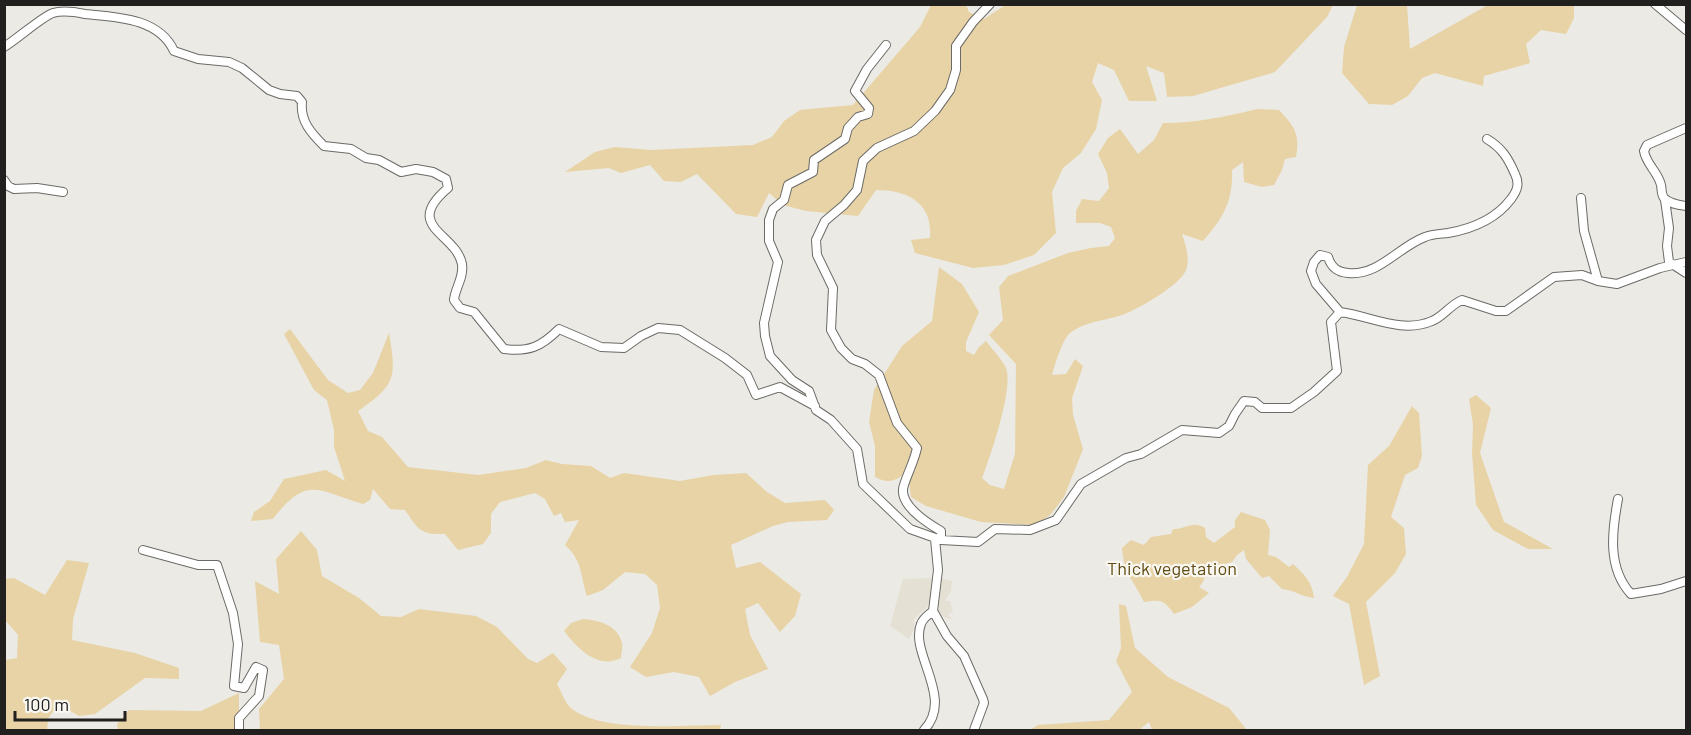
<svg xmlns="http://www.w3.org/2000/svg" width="1691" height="735" font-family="Barlow,sans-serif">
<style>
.built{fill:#e5e0d4}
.green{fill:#e7d3a5}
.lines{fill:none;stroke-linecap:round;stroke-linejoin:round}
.minor-casing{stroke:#6c6a66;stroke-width:10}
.minor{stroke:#fff;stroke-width:8}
.labels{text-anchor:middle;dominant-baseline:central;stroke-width:4.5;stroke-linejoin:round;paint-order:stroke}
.park-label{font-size:18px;fill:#604b11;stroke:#f9f7f2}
</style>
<rect width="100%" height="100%" fill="#eceae5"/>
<path class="built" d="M934 578 931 600 926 608 914 619V629L909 639 890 626 903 579Z
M941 578 952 581 951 591 945 601H950L953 612 948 614 952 620 939 615 938 601Z"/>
<path class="green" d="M1007 4 1333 5 1327 17 1275 72 1193 96 1167 97 1164 73 1146 66 1157 101H1129L1114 70 1098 63 1092 82 1102 100 1096 129 1081 153 1063 168 1052 192 1056 233 1034 255 1004 265 973 268 915 253 911 240 930 238C933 203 908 190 876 190L858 216 806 211 783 205 769 193 757 217 736 214 697 174 681 182 664 181 650 165 621 173 609 168 565 172 595 152 615 147 651 150 753 145 772 137 784 121 800 110 853 105 920 27 931 5H966L969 12 984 19Z
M1357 5H1407L1410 49 1488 5H1574V18L1566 34 1541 30 1526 44 1530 63 1484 76 1483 86 1435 73 1422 78 1408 96 1392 105 1369 104 1342 73 1344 47Z
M1257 109 1279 110C1295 127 1300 134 1296 157L1285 159 1282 170 1274 185 1262 187 1244 182 1243 162 1232 170C1233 202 1223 218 1203 241L1182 234C1186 246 1190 258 1186 270 1180 285 1141 307 1127 313 1108 321 1087 320 1070 333 1062 340 1055 365 1052 375L1066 374 1075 359 1083 366 1072 398 1073 415 1083 449 1064 497 1051 514 1036 525 981 522 926 506 911 497 909 482 915 470 910 469C898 480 890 485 875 477V446L869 422 874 390 902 346 932 321 939 267 962 284 979 312 966 342V351L974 355 979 347 986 341C992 349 1001 358 1006 368 1014 387 990 458 982 478L990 485 1004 489 1015 454 1016 364 989 335 1003 320 999 287 1008 276 1068 253 1091 248 1109 246 1115 238 1111 227 1100 223H1076V211L1082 199 1099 201 1109 188 1107 173 1098 154 1108 138 1120 129 1138 154 1154 140 1163 123C1195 123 1225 117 1257 109Z
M290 329 328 380 348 393 360 390 373 373 389 333C397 378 395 386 358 411L368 431 382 437 408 467 478 475 526 468 546 460 562 464 591 466 610 478 624 473 680 481 713 475 746 473 767 492 785 503 825 500 834 510 827 520 788 522 773 526 731 545 736 568 760 562 801 594 795 616 780 632 758 603 745 609 750 635 768 669 735 682 710 696 699 677 674 672 646 677 630 667 652 633 660 608 657 585 645 574 625 572 603 590 587 596C580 575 583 561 565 545L579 520 565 522 561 513 554 516 545 499 535 493 500 502 491 514V533L483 544 458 550 445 534C420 535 418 529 405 510L390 509 373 489 370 500 363 504C318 491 307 474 273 519L251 521 254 512 270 501 284 479 326 470 345 481 334 447V430L327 400 314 390 284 334Z
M1476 395 1491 408 1480 453 1504 522 1553 549H1528L1493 530 1476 505 1472 453 1473 425 1469 399Z
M1412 406 1419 413 1422 456 1418 468 1405 475 1391 517 1404 528 1406 554 1395 573 1366 602 1380 676 1364 685 1349 604 1333 596 1347 577 1364 544 1368 465 1389 446Z
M1241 512 1265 520 1270 530 1268 555 1276 557 1289 567 1293 564C1305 575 1312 582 1314 598 1302 597 1294 590 1282 589L1269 576 1262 578 1246 559 1244 550 1237 555 1232 562 1207 569 1203 582 1199 587 1209 593 1192 607 1174 614C1163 599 1161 600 1144 602 1133 579 1124 574 1122 548L1131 540 1144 545 1151 537 1171 534 1173 529C1186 529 1193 520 1205 528L1206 537 1214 543 1235 527V520Z
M301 531 317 550 322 576 359 598 381 616 401 617 419 609 476 616 497 627 528 659 537 663 553 653 567 669 557 684C561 691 565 703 571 708 600 733 683 725 721 725L720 730H260L259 709 284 679 279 645 260 642 255 581 279 594 276 559Z
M67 560 89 563 73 619 72 640 135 653 179 668V679L145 678 95 714 79 716 58 704 48 719 47 730H5V660L17 658 18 635 5 620V579L14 578 45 595Z
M1119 604 1126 606 1135 648 1168 677 1229 708 1247 730H1152L1149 722 1139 730H1030L1038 725 1109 720 1132 692 1116 661 1121 648Z
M583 619C598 620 618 625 622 643 623 647 621 654 621 658 598 670 577 648 564 631L571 623Z
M239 693V730H118L117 724 129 710 201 711Z"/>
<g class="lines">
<g class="minor-casing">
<path id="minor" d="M1655 4 1686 30
M886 45 867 69 855 91 869 108 868 114 858 117 848 128 845 139 814 160 813 172 788 185 784 200 773 209 769 220V241L778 262 764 323 765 336 770 356 792 380 809 391 816 410 831 420 857 449 863 484 910 529 941 540 978 542 995 529 1030 530 1056 520 1081 484 1126 458 1141 454 1182 430 1219 433 1229 426 1235 414 1244 401 1255 402 1262 408H1291L1314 392 1337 371 1331 322 1340 312C1371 316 1401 334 1432 321 1443 317 1450 305 1462 300L1496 311H1506L1554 277 1582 275 1598 281 1617 284 1660 268 1686 262
M4 47C16 40 43 16 53 13 63 10 75 12 85 14 117 17 159 18 174 51L198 59 229 62 242 68 269 90 280 94 297 96 302 102C300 121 311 133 324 146L351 149 366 158 379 160 401 172 416 169 433 172 446 179 448 188C402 227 456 233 462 264 464 278 455 288 454 300L460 308 474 312 504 349C529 352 541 347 559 329L601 347 624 348 641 336 658 328 680 330 725 358 747 375 756 395 780 387 815 406
M1686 128 1647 145 1644 151C1646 164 1658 172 1661 185 1662 190 1661 194 1664 198 1670 204 1679 205 1686 206
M4 180 8 186 14 189 37 188 63 192
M1581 198 1584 231 1598 281
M1665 200 1669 228 1667 246 1669 262 1686 273
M1340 312 1316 284 1311 271 1314 262 1320 255 1328 257C1331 267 1337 272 1348 273 1379 276 1398 247 1425 237 1432 234 1440 234 1448 233 1471 229 1496 219 1511 199 1517 191 1520 184 1515 174 1508 158 1502 148 1487 139
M1618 499C1612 531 1607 568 1631 594L1661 589 1686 581
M935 539 938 570 933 611 947 636 964 656 983 699 984 703 974 730
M941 540V531C927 523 897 504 904 485 908 472 914 462 917 448L897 423 879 375 865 364 852 359 841 348 831 330 833 288 817 255 816 240 825 221 844 205 857 190 863 161 877 148 914 131 935 111 950 90 956 70V46L973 22 990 4
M143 550 198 565H217L233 613 238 644 234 686 244 688 256 667 263 670 259 696 239 718V730
M924 730C955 698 909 653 921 624 923 618 928 615 933 611"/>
</g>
<use href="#minor" class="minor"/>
</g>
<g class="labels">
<g class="park-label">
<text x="1172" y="568">Thick vegetation</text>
</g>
</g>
<rect width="1691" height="735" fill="none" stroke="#21201e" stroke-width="12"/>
<path d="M15 711v9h110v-9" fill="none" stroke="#21201e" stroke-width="3"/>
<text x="24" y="711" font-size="18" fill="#21201e" stroke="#f9f7f2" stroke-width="4.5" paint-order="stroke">100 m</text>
</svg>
